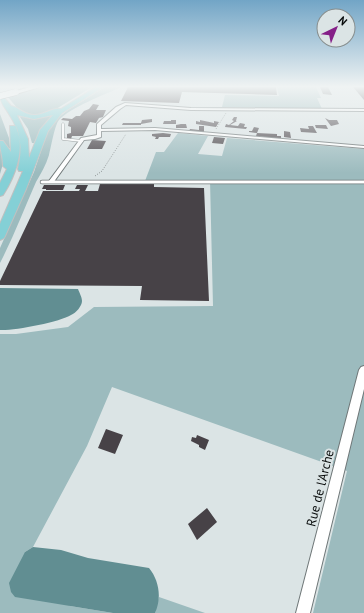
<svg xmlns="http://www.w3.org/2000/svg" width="364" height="613" font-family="'PT Sans',sans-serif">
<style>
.green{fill:#9cbbbe}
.water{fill:#618e92}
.building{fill:#474247}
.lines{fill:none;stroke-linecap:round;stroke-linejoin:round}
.service-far1-casing{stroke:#6f7778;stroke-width:3}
.service-casing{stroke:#6f7778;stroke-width:4.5}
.minor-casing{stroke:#6f7778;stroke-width:2}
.secondary-casing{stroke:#6f7778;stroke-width:2}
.trunk-casing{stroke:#bfc0c0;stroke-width:2}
.path{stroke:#878e8e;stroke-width:1;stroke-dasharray:1 1.5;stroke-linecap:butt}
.service-far1{stroke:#fff;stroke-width:2}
.service{stroke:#fff;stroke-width:3}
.minor{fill:#fff;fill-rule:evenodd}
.secondary{fill:#fff;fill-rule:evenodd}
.trunk{fill:#84d0d6;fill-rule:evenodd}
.secondary-bridge-casing{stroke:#6f7778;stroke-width:7;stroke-linecap:butt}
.secondary-bridge{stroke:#fff;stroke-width:6}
.labels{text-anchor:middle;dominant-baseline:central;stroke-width:4;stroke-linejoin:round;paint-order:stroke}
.near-street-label{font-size:13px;fill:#090c0c;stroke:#dbe4e5}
</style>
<rect width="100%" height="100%" fill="#dbe4e5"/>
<path class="green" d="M44 87H92L56 109 54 114 41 129 34 143H32L28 129 20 117 24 115 17 108 8 97Z
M105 87H121C104 95 71 107 59 120 55 124 51 147 49 155 46 165 41 173 36 182 24 209 14 236 0 263V248L34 172 47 133 54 121 68 110Z
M277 87H316L321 98H317L322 109 222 107 225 95 279 96Z
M0 114 9 138 10 148 2 150 4 160 0 174Z
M178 133 208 136 198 154 222 156 227 138 364 149V613H313L347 471 112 387 87 446 33 547 25 552 70 606 113 613H0V334H16L68 327 94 307 213 306 210 180 145 181 156 152H164Z
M159 597 205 613H155Z"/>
<path class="water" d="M0 288 78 289C79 292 82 297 82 301 82 306 76 313 71 315 60 322 13 331 0 330Z
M33 547 61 550 88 558 149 568C159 580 162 598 155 613H113L15 597 11 592 9 583 25 552Z"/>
<path class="building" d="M128 87H276L277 95 182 92 179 103 121 101Z
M320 87H328L332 95 323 94Z
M353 87H364V100Z
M93 104 99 105 96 110H106L103 117 99 118 96 123 90 122 83 136H72L71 139H67V134L71 133V127L68 126 69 121 61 120 63 118 72 119 76 116H80L84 111 89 109Z
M234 117H237L236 121H237L230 125 238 126 240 123 245 124 244 127H247L246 129 225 127 226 124 229 125 234 121 232 120Z
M325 118 329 120H337L339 124 331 126Z
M152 119V122L141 124V125H122L123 123H141L142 120Z
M171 120H176V124H163L164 121H171Z
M200 120 214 123V121L219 122 216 127 196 124V121L200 122Z
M181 124H186L187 128H176V125Z
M315 125H326L328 129 316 128Z
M199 126H204V133L189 131 190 129 199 130Z
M308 126H313L317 133 301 132 300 128 309 129Z
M254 127 259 128 257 133 277 134V136H281V139L256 136 257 133 249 132V131H252Z
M284 131 290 132 291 138 284 137Z
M152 134 163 133 171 134 170 137H159L158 139H155L156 137 152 136Z
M214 137 225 138 223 144 212 143Z
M92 140 106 141 102 149H87Z
M100 184H154V187L204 188 209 301 140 300 142 286 0 285V281L43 191H79L80 189H75L77 185H88L85 191H98Z
M44 185H65L63 190H46V189H42Z
M106 429 123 435 115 454 98 448Z
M197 435 209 440 205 450 199 447V445L191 441 192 437 196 438Z
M207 508 217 522 197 540 188 524Z"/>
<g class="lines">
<g class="service-far1-casing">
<path id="service-far1" d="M63 124V139L82 141"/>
</g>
<g class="service-casing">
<path id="service" d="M42 182H364"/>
</g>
<g class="minor-casing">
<path id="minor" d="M125 103 191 108 364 109V111L191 110 126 105 120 109 101 125V129L155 128 364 146V148L155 130 101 131V137L95 139 84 140 53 183H49V181L81 138 97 135V124L116 107Z
M364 366V389L310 613H296L359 370 361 367Z"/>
</g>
<g class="secondary-casing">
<path id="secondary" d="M30 87H40L16 94 13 92Z"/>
</g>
<g class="trunk-casing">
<path id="trunk" d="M96 87H103L62 113 48 131 26 189 5 236 4 238 0 240V224L23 171H19L18 169C23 148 21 132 9 114 5 107 0 103 0 94L2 95 11 106C19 107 23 115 35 115 44 115 53 107 61 109ZM17 115 34 119 53 115 40 130 29 158 28 139Z
M10 126H16C26 147 15 177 3 195L0 196V183L7 169 3 166C3 156 0 150 0 141H3L11 152Z"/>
</g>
<path class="path" d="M216 129 226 113
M95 176 102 171 126 134"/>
<use href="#service-far1" class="service-far1"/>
<use href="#service" class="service"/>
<use href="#minor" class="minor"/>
<use href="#secondary" class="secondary"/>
<use href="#trunk" class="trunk"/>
<g class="secondary-bridge-casing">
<path id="secondary-bridge" d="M0 96 16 92"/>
</g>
<use href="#secondary-bridge" class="secondary-bridge"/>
</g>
<linearGradient id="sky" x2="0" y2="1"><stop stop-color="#72a5c6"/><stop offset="0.5" stop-color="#eff3f3"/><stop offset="1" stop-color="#eff3f3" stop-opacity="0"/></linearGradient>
<rect width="364" height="173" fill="url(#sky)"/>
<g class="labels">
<g class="near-street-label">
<text transform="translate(320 488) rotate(-76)">Rue de l'Arche</text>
</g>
</g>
<g transform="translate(336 28) rotate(43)"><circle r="19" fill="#dbe4e5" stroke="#878e8e"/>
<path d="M0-3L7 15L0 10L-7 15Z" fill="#852088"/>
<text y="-6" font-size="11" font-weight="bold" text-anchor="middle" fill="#090c0c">N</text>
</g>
</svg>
